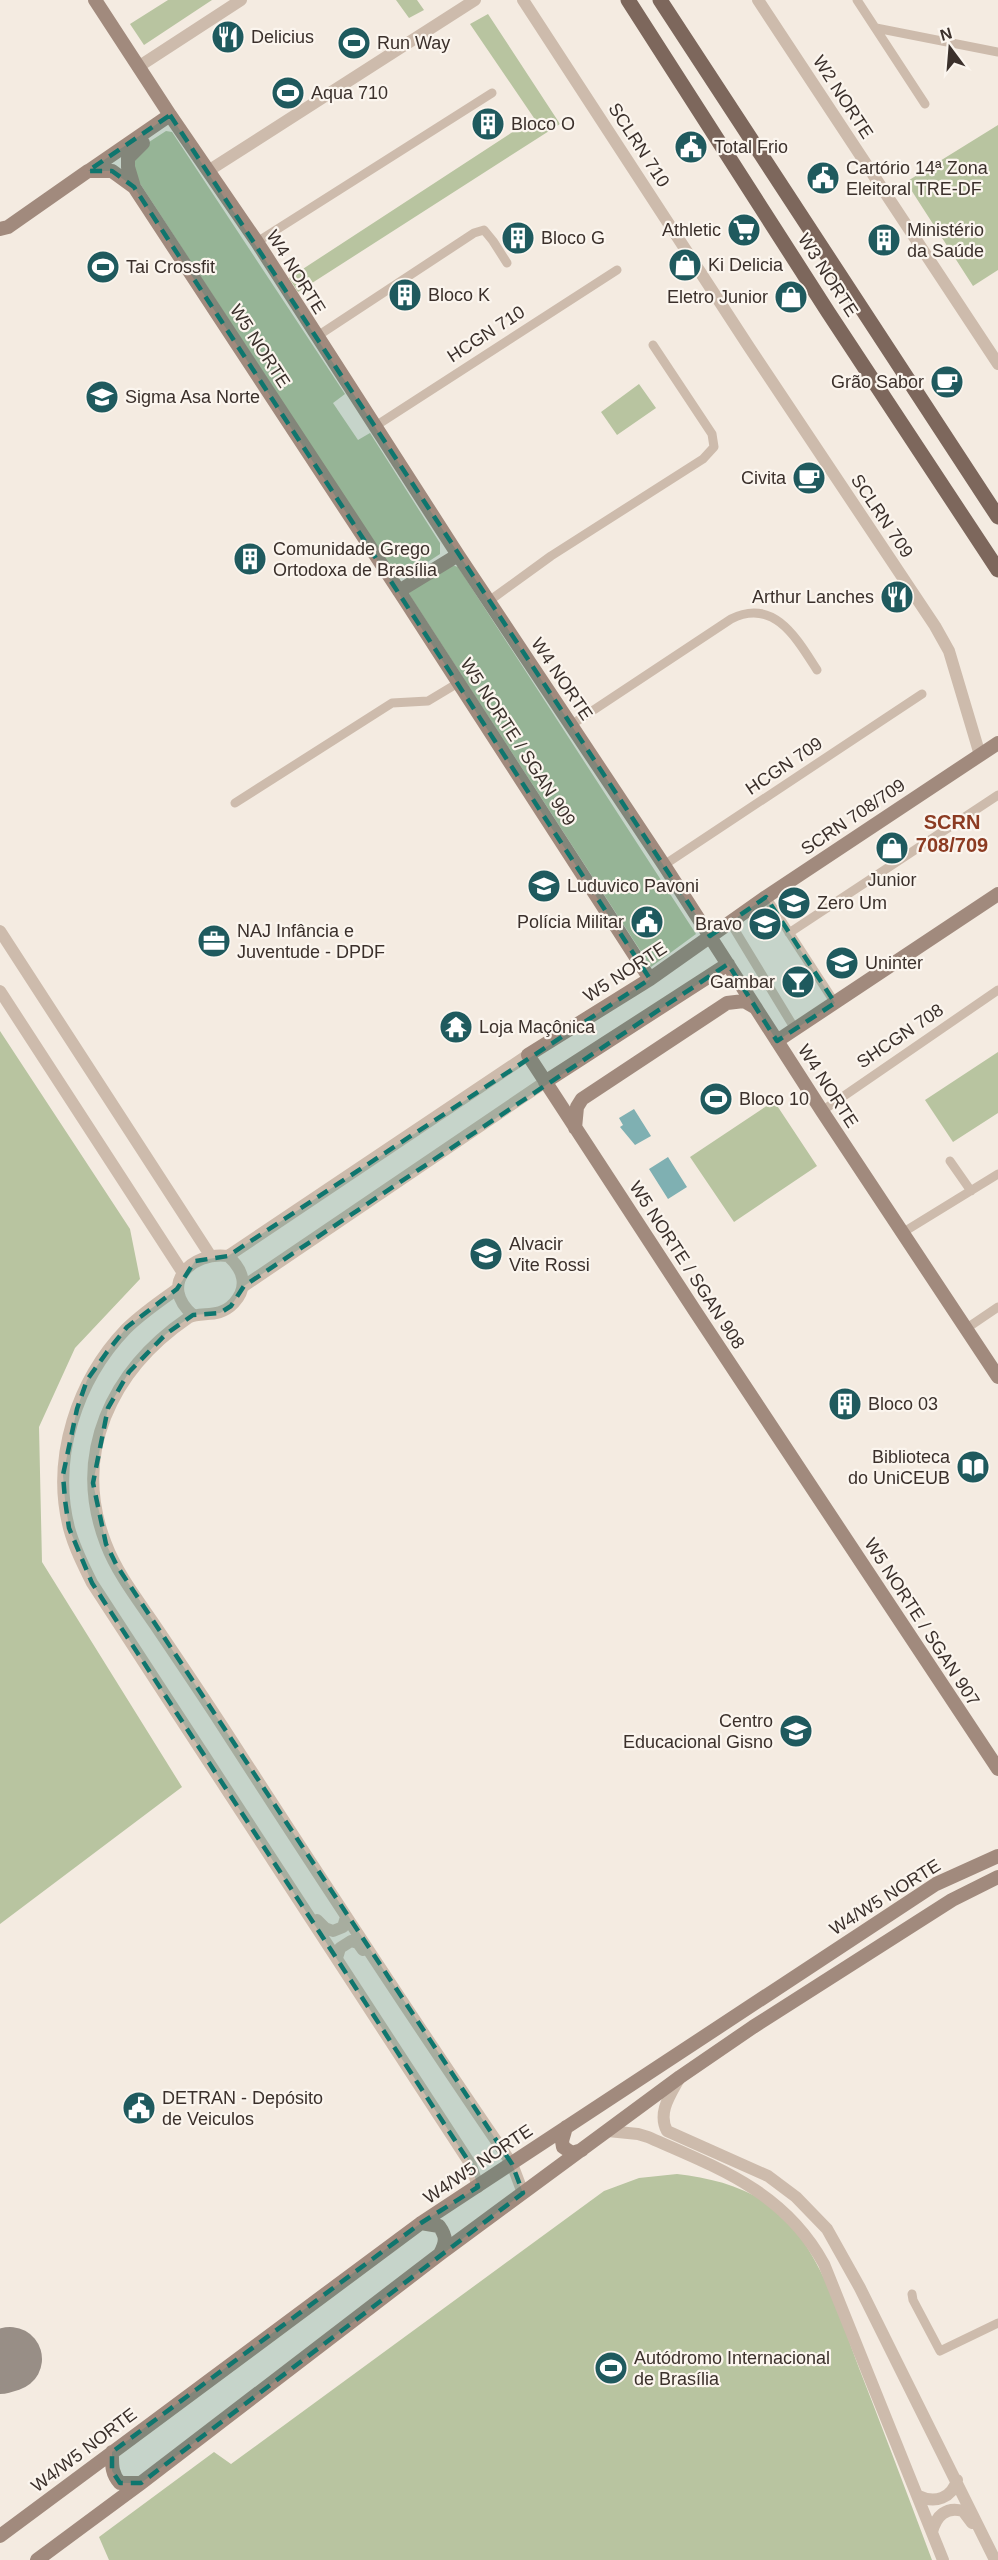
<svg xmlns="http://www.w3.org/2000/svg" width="998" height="2560" font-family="Arial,sans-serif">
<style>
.green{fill:#b8c4a0}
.water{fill:#7fb0b2}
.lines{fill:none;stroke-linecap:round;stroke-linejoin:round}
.runway{stroke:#988e86;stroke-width:64}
.minor{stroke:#cdbbac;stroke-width:9}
.tertiary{stroke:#cdbbac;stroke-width:12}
.secondary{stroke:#a18a7d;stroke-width:14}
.primary{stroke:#7d675c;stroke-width:15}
.marked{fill:#0f766e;fill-opacity:0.2;stroke:#0f766e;stroke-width:4.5;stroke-dasharray:12 8;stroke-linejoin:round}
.labels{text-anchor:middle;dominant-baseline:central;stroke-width:4.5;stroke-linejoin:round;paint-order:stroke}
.poi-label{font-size:18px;fill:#3b302b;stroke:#fbf5ee;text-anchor:start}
.street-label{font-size:18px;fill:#3b302b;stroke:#fbf5ee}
.neighbourhood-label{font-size:20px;font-weight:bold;fill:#8c3b22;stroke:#fbf5ee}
</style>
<rect width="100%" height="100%" fill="#f4ebe1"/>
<path class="green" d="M168 0H212L144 45 130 24Z
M396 0H417L424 10 409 18Z
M488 14 560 124 298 292 289 278 534 118 470 24Z
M998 125V270L973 286 906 182Z
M166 131 172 132 345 394 333 403 358 440 370 433 440 543V554L405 577H399L394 573 128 165 132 153Z
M639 384 656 408 617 435 601 412Z
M449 564 458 567 696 934 651 967 409 594 410 590Z
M0 1031 130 1229 140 1279 75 1348 39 1427 42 1562 182 1787 0 1924Z
M998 1052V1113L953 1142 925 1100Z
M774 1101 817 1166 734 1222 690 1157Z
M677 2174C720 2179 762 2191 791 2225 825 2266 841 2320 859 2368 884 2432 908 2496 932 2560H109L99 2537 214 2452 231 2464 604 2191 639 2178Z"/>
<path class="water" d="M634 1109 651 1136 635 1145 620 1127 623 1125 619 1118Z
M668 1157 687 1187 668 1199 649 1169Z"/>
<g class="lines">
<path class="runway" d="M0 2362 10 2359"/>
<path class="minor" d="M857 0 925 104
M876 28 998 52
M257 242 492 93
M316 337 474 233 484 230 493 241 507 263
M374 427 617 270
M489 601 551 556 703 459 714 447 712 434 653 345
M571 725 731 619C774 597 797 639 817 670
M235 803 392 703 428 701 458 683
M664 865 922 694
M766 897 835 1003
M730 922 795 1029
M789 933 998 795
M822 1111 998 990
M950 1161 971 1191
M902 1233 998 1174
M967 1328 998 1307
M912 2294 913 2300 940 2351 998 2323"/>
<path class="tertiary" d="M523 0 749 347 935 626 949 651 980 755
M758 0 998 364
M138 67 241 0
M208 171 475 0
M0 931 210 1255
M0 991 183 1273
M228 1256 528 1055
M244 1286 545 1082
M177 1289C160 1301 141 1314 126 1329 77 1380 51 1458 69 1528 74 1547 83 1565 92 1583L471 2165 478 2187
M193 1315C158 1285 191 1251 228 1256 243 1269 249 1287 234 1303 218 1320 201 1310 188 1318 112 1370 71 1454 106 1544 117 1573 138 1600 155 1625 178 1659 201 1693 223 1727 318 1874 413 2020 512 2164L523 2193
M317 1920 325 1928 333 1931 343 1927 346 1917
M337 1958 340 1948 351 1941 358 1943 363 1950
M680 2077C671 2094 657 2112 667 2131L768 2176 796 2197 827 2229 860 2288 995 2560
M608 2131 638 2134 648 2137C719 2168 785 2192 824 2264L943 2560
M919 2496C935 2504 952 2498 957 2480
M932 2532C936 2516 946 2506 963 2511L972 2523"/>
<path class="secondary" d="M95 0 170 115 257 242 458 555 664 865 822 1111 998 1377
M90 170 170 115
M134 187 128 167V158L143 143
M0 229 8 227 88 171H112L134 187 403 597 650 979
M399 591 458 555
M998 743 766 897 650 979 528 1055 695 1311 998 1769
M777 1041 998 894
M545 1082 728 964
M575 1128 577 1107 582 1099 727 1003 744 1001 756 1008
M566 2127 562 2141 563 2147 572 2153 582 2150
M421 2223 439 2226C447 2237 446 2242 440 2254
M112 2452C112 2464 111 2473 120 2483H141
M0 2536 421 2223 936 1884 998 1856
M37 2560 141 2483 440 2254 680 2077 753 2027 952 1900 998 1877"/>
<path class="primary" d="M628 0 828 312 998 570
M660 0 998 517"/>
</g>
<path class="marked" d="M170 115 710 936 766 897 835 1003 777 1041 728 964 244 1286 231 1306 220 1313 193 1315 166 1334 129 1372 108 1408 93 1483 106 1544 117 1566 512 2164 523 2193 141 2483H120L112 2471V2452L421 2223 478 2187 471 2165 92 1583 69 1528 65 1500 63 1475 77 1409 87 1380 107 1352 127 1327 177 1289 195 1261 228 1256 650 979 134 187 112 171H88Z"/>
<defs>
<g id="restaurant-disc" transform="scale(1.725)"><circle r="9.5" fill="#1f5a5e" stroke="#fbf5ee"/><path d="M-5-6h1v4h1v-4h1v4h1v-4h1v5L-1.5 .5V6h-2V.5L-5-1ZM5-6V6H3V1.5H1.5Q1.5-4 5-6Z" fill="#fff"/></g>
<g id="stadium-disc" transform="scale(1.725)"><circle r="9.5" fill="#1f5a5e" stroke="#fbf5ee"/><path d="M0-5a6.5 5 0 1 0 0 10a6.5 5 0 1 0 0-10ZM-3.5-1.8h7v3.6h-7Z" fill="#fff"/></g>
<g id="building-disc" transform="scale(1.725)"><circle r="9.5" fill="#1f5a5e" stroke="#fbf5ee"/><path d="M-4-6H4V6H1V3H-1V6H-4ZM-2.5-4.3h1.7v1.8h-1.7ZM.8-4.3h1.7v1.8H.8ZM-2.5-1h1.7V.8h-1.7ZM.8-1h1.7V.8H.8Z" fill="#fff"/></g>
<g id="civic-disc" transform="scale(1.725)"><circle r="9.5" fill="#1f5a5e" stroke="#fbf5ee"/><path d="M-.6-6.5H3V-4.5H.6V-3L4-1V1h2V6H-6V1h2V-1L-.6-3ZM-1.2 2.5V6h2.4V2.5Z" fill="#fff"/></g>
<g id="supermarket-disc" transform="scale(1.725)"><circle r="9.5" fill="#1f5a5e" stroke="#fbf5ee"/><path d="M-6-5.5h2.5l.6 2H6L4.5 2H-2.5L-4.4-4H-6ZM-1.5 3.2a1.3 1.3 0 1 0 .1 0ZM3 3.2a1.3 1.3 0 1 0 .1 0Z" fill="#fff"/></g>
<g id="shop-disc" transform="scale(1.725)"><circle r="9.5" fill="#1f5a5e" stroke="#fbf5ee"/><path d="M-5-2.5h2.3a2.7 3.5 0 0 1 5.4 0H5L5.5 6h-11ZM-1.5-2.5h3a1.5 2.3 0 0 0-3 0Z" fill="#fff"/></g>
<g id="cafe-disc" transform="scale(1.725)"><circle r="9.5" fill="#1f5a5e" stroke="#fbf5ee"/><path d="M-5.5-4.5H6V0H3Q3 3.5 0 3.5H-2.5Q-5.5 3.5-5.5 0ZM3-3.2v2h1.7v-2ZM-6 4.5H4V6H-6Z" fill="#fff"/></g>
<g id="school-disc" transform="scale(1.725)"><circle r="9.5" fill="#1f5a5e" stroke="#fbf5ee"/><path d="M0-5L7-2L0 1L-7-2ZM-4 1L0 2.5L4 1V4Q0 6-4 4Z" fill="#fff"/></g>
<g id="university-disc" transform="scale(1.725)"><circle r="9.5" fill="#1f5a5e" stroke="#fbf5ee"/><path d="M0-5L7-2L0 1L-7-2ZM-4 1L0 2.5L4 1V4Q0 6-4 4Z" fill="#fff"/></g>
<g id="office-disc" transform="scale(1.725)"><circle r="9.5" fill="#1f5a5e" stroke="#fbf5ee"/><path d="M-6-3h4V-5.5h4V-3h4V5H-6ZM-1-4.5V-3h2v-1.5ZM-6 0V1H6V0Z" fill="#fff"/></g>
<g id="bar-disc" transform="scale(1.725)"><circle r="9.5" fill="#1f5a5e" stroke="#fbf5ee"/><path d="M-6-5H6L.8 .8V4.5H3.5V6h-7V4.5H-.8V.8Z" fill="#fff"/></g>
<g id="temple-disc" transform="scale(1.725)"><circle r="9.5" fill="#1f5a5e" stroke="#fbf5ee"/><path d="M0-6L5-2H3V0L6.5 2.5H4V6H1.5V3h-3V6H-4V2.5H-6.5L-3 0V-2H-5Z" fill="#fff"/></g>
<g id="library-disc" transform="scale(1.725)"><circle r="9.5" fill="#1f5a5e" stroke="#fbf5ee"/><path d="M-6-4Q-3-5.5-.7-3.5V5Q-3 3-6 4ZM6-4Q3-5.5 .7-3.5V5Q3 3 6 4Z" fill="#fff"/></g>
</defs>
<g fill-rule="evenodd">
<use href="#restaurant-disc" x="228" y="37"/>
<use href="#stadium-disc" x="354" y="43"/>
<use href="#stadium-disc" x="288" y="93"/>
<use href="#building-disc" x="488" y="124"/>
<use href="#civic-disc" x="691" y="147"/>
<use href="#civic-disc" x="823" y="178"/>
<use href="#supermarket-disc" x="744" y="230"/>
<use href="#building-disc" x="518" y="238"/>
<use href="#building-disc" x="884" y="240"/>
<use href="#shop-disc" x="685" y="265"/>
<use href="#stadium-disc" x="103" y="267"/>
<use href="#building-disc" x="405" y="295"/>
<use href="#shop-disc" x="791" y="297"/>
<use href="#cafe-disc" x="947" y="382"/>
<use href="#school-disc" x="102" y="397"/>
<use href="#cafe-disc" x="809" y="478"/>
<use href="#building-disc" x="250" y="559"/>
<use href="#restaurant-disc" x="897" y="597"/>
<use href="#shop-disc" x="892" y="848"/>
<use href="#school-disc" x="544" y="886"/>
<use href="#university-disc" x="794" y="903"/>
<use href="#civic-disc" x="647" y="922"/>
<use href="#school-disc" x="765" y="924"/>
<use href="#office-disc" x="214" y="941"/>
<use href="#university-disc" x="842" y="963"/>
<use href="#bar-disc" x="798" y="982"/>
<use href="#temple-disc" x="456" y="1027"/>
<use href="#stadium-disc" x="716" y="1099"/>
<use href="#school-disc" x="486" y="1254"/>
<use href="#building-disc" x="845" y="1404"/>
<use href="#library-disc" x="973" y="1467"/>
<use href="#school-disc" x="796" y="1731"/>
<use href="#civic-disc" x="139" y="2108"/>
<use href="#stadium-disc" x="611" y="2368"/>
</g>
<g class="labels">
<g class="poi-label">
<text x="251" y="37">Delicius</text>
<text x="377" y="43">Run Way</text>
<text x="311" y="93">Aqua 710</text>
<text x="511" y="124">Bloco O</text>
<text x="714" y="147">Total Frio</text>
<text x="846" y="168">Cartório 14ª Zona<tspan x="846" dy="21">Eleitoral TRE-DF</tspan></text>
<text x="721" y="230" text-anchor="end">Athletic</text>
<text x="907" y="230">Ministério<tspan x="907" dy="21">da Saúde</tspan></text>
<text x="541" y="238">Bloco G</text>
<text x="708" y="265">Ki Delicia</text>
<text x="126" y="267">Tai Crossfit</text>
<text x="428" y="295">Bloco K</text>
<text x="768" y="297" text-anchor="end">Eletro Junior</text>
<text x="924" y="382" text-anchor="end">Grão Sabor</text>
<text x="125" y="397">Sigma Asa Norte</text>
<text x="786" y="478" text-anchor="end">Civita</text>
<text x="273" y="549">Comunidade Grego<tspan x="273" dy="21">Ortodoxa de Brasília</tspan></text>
<text x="874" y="597" text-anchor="end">Arthur Lanches</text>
<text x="892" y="880" text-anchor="middle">Junior</text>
<text x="567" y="886">Luduvico Pavoni</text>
<text x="817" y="903">Zero Um</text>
<text x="624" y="922" text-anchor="end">Polícia Militar</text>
<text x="742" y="924" text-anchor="end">Bravo</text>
<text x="237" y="931">NAJ Infância e<tspan x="237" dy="21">Juventude - DPDF</tspan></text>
<text x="865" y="963">Uninter</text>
<text x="775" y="982" text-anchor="end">Gambar</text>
<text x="479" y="1027">Loja Maçônica</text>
<text x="739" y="1099">Bloco 10</text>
<text x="509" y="1244">Alvacir<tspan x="509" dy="21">Vite Rossi</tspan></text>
<text x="868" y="1404">Bloco 03</text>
<text x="950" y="1457" text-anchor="end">Biblioteca<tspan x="950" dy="21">do UniCEUB</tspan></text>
<text x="773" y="1721" text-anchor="end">Centro<tspan x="773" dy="21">Educacional Gisno</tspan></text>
<text x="162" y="2098">DETRAN - Depósito<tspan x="162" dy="21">de Veiculos</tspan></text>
<text x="634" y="2358">Autódromo Internacional<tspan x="634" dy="21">de Brasília</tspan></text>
</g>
<g class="street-label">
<text transform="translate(843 97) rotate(57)">W2 NORTE</text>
<text transform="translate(639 145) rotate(57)">SCLRN 710</text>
<text transform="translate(296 272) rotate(58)">W4 NORTE</text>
<text transform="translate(828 275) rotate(57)">W3 NORTE</text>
<text transform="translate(486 334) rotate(-33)">HCGN 710</text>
<text transform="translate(260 346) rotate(57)">W5 NORTE</text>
<text transform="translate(882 516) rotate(56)">SCLRN 709</text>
<text transform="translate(562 679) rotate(56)">W4 NORTE</text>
<text transform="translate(518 742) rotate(57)">W5 NORTE / SGAN 909</text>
<text transform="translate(784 766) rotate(-34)">HCGN 709</text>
<text transform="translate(853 817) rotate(-34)">SCRN 708/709</text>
<text transform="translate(625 972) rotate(-33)">W5 NORTE</text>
<text transform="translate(900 1036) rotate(-34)">SHCGN 708</text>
<text transform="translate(828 1086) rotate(57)">W4 NORTE</text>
<text transform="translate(687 1265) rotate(57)">W5 NORTE / SGAN 908</text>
<text transform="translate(922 1622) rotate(57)">W5 NORTE / SGAN 907</text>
<text transform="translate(885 1897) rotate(-32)">W4/W5 NORTE</text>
<text transform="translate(478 2164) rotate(-34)">W4/W5 NORTE</text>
<text transform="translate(84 2450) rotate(-37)">W4/W5 NORTE</text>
</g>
<g class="neighbourhood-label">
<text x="952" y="822">SCRN<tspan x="952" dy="23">708/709</tspan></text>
</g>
</g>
<g transform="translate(950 48) rotate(344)" stroke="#fbf5ee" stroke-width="4.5" paint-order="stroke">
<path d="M0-4.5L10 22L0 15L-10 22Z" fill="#3b302b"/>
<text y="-9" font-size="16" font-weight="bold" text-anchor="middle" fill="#3b302b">N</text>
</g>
</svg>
